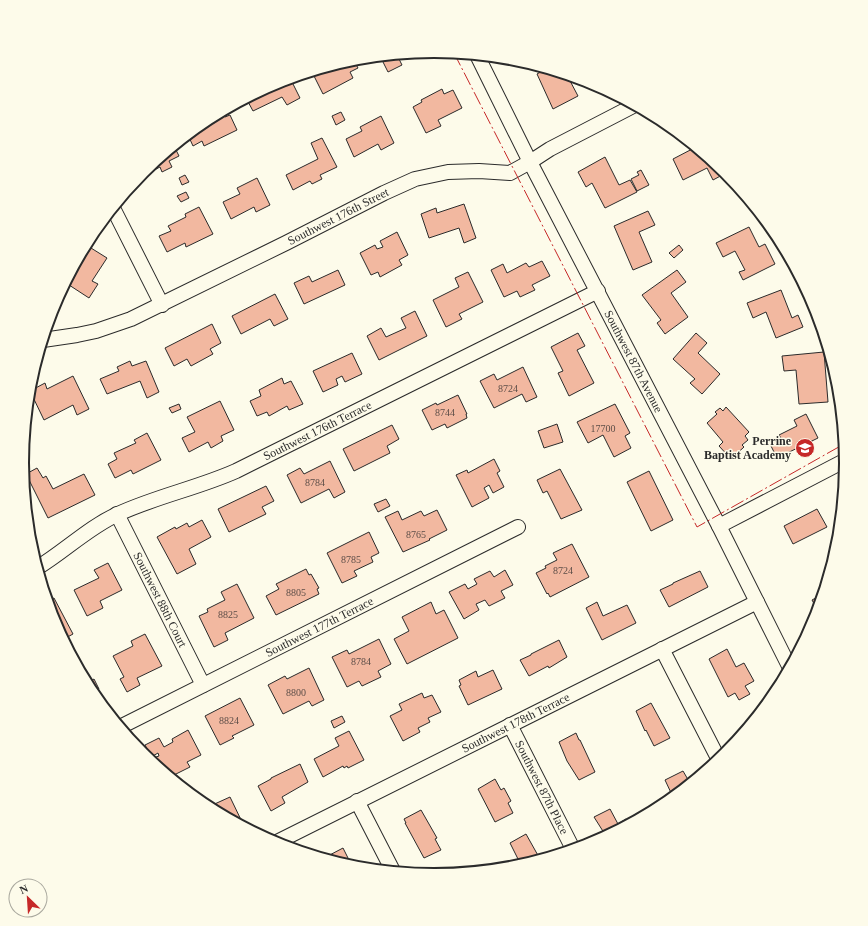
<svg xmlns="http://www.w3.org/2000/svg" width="868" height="926" font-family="Georgia,serif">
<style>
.building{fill:#f2b8a0;stroke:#2b2b2b}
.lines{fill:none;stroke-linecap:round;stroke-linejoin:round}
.minor-casing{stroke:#2b2b2b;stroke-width:16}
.minor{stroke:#fdfbea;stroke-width:14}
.power{stroke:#c62828;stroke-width:1;stroke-dasharray:14 3 2 3;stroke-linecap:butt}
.labels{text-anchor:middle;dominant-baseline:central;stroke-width:3;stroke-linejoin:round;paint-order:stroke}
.number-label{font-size:10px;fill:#5d4e48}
.street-label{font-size:12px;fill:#2b2b2b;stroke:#fdfbea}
.poi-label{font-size:12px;font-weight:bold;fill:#2b2b2b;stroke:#fdfbea;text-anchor:end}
.rim{fill:none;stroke:#2b2b2b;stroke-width:2}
</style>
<rect width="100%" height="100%" fill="#fdfbea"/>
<path class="building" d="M397 55 402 65 388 72 380 56Z
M353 59 358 68 350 72 353 78 323 94 312 72Z
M546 69 569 76 568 77 578 96 553 109 537 74Z
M290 78 300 98 287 105 282 97 253 111 246 98 277 82Z
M442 89 444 94 453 90 462 108 438 120 441 126 426 133 413 107 422 102 421 100Z
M222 111 225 117 230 115 237 130 204 146 202 141 193 146 188 135 205 120Z
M341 112 345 120 336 125 332 116Z
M381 116 394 143 381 150 378 144 354 157 346 139 362 131 360 127Z
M322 138 337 167 320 175 322 179 312 184 310 181 293 190 286 175 318 159 311 143Z
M174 146 179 156 169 161 172 167 162 172 160 167 137 179 143 172Z
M696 147 725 172 726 173 713 180 707 168 683 180 673 159Z
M605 157 619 185 630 180 637 192 605 208 592 183 586 187 578 172Z
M641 170 649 185 637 191 631 179 639 175 637 172Z
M185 175 189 182 182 185 179 178Z
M257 178 270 205 256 212 254 207 231 219 223 202 240 194 237 188Z
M186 192 189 198 181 202 177 196Z
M464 204 476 238 464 243 459 228 429 238 421 214 436 208 437 213Z
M199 207 213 234 186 247 185 243 167 252 159 236 171 231 168 226 186 217 185 214Z
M648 211 655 225 639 232 652 262 633 270 614 226Z
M749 227 759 247 765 244 775 264 743 280 739 272 745 270 735 251 723 257 716 243Z
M397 232 408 255 399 260 402 265 380 277 378 272 371 275 360 253 375 245 377 249 383 247 380 241Z
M679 245 683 250 674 258 669 253Z
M91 248 107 258 92 281 98 284 89 298 66 283 72 270 75 272Z
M542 261 550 276 532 285 535 290 520 297 517 291 504 297 491 270 503 264 507 273 526 263 529 267Z
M338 270 345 285 304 304 294 283 309 276 312 282Z
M677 270 686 282 671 293 688 317 665 334 657 323 661 320 642 295Z
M468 272 483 302 459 314 462 319 446 327 433 300 459 287 455 278Z
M781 290 792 318 798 315 803 327 776 338 766 312 753 318 747 303Z
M275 294 288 319 274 326 270 319 241 334 232 316Z
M415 311 427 336 379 360 367 336 381 328 386 337 406 328 401 318Z
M212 324 221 343 210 349 213 354 191 366 187 359 174 366 165 348Z
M578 333 585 346 577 350 594 383 569 396 558 373 563 371 551 347Z
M696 333 707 343 698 353 720 374 702 394 690 383 695 379 673 359Z
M824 352 828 402 799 404 796 370 784 371 782 356Z
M352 353 362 374 345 382 342 376 336 379 338 385 323 392 313 371Z
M130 361 132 366 146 361 159 392 147 398 140 381 107 394 100 379 119 371 117 367Z
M523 367 537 397 526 402 522 394 494 408 480 381 494 374 497 380Z
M73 376 89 409 77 415 73 405 44 420 30 391 45 383 47 389Z
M282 378 284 384 291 381 303 404 289 410 287 406 269 416 267 412 257 416 250 401 261 396 259 390Z
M458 395 467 414H466L467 418 447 428 445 424 432 430 422 410 436 403 437 405Z
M220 401 234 430 221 436 223 441 211 448 208 442 189 452 182 438 195 432 187 417Z
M179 404 181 409 172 413 169 408Z
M615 404 630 433 625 436 631 448 614 457 603 435 588 443 577 422Z
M726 407 749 432 745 436 748 440 742 445 744 447 731 459 719 446 723 442 707 423 717 414 715 412 720 408 723 411Z
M806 414 818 438 777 458 770 444 781 438 779 435 797 426 794 420Z
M557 424 563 442 544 448 538 431Z
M392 425 399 439 387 446 390 453 354 471 343 449Z
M147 433 161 460 133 474 131 470 115 478 108 464 117 459 114 453 136 443 134 440Z
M494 459 500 471 497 473 504 487 493 493 489 485 484 488 489 498 472 507 456 475 467 470 468 473Z
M330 461 345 492 334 498 329 489 301 503 287 475 300 468 304 474Z
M37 468 43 478 46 476 53 489 84 474 95 495 48 518 26 474Z
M560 469 582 510 561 519 547 491 543 493 537 480Z
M649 471 673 520 651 531 627 482Z
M266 486 274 501 262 507 266 514 229 532 218 509Z
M386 499 390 506 378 512 374 504Z
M817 509 827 527 793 544 784 526Z
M437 510 447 530 429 539 430 540 403 552 385 517 398 511 402 520 421 511 424 516Z
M202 520 211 537 189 549 196 564 177 574 157 537 175 527 176 529 187 523 189 527Z
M369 532 379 553 371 557 373 562 354 571 357 576 342 583 327 553Z
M572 544 589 577 550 597 548 593 547 594 536 573 546 568 545 566 557 560 553 553Z
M108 563 122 590 100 601 103 608 87 616 74 590 99 578 94 570Z
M306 569 309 575 311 574 319 588 317 589 319 594 276 615 266 596 279 589 276 584Z
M505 570 513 585 501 591 505 598 489 606 485 600 476 604 479 610 464 619 449 592 465 584 468 589 477 584 474 579 490 571 494 577Z
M700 571 708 587 669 607 660 590 673 584V583Z
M237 584 254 618 225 633 228 640 214 647 199 616 208 612 207 609 225 600 221 592Z
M823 594 818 611 812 600Z
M54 598 73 634 64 639 53 620 47 601Z
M431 602 436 614 444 610 458 638 407 664 394 639 409 631 402 617Z
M597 602 603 616 627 605 636 623 602 640 586 608Z
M145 634 162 666 137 678 140 685 127 692 120 679 124 677 113 656 133 646 131 641Z
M379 639 391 664 378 671 381 677 362 686 359 681 347 687 332 657 347 650 349 654Z
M559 640 567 657 549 668 548 666 529 676 520 660 531 655V654Z
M727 649 736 667 744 663 754 681 745 686 750 694 739 700 735 693 728 697 709 659Z
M75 651 81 662 76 664 71 653Z
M309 668 324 700 312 706 309 701 283 714 268 685 285 676 287 679Z
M83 670 89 682 94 679 99 689 91 692 80 671Z
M493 670 502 689 468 705 459 686 461 685 459 680 476 671 478 677Z
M422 693 424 698 432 695 441 712 428 718 430 722 418 728 420 732 403 741 390 716 402 710 399 704Z
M240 698 254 725 232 736 234 738 220 745 205 716Z
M651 703 670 738 654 746 646 730 645 731 636 711Z
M342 716 345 722 334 728 331 721Z
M188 730 201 755 187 762 190 767 170 777 163 771 156 757 159 756 158 753 151 757 145 745 159 738 164 747 173 742 172 739Z
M349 731 364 760 348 768 347 766 344 768 343 766 323 777 314 759 339 746 335 738Z
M576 733 579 740H580L595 772 579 780 567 761 559 742Z
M300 764 308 782 282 797 285 803 271 811 258 786 271 779V778Z
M683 771 690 783 673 797 665 780Z
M495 779 501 790 504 788 511 801 508 803 513 813 495 822 478 789Z
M230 797 244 826 208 807Z
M610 809 618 824 626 819 629 824 606 836 594 817Z
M421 810 437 838 435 839 441 850 424 858 405 823H406L404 819Z
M526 834 540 859 521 865 510 843Z
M343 848 351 864 348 865 324 858Z"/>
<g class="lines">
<g class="minor-casing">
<g id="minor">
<path id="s1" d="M477 55 530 162 719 526 790 668"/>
<path d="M113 208 162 305"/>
<path id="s2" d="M43 340 77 335 96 331 131 319 286 243 384 193 415 179 448 172 479 171 510 173 530 162 550 149 635 105"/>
<path id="s3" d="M117 514 203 685"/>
<path d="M719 526 846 460"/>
<path id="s4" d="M37 568C65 551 89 527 118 514 157 496 198 488 236 471L598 291"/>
<path d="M662 649 719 760"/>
<path id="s5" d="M510 725 573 849"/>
<path id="s6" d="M120 727 518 527"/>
<path d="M357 801 393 871"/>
<path id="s7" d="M275 843 757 602"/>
</g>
</g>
<use href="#minor" class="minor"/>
<path class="power" d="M454 53 697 527 844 444"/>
</g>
<defs>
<g id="school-disc" transform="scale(1)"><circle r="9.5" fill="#c62828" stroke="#fdfbea"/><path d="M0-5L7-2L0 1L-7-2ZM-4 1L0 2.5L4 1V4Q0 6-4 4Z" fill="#fff"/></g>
</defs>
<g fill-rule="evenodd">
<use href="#school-disc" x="805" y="448"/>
</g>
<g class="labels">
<g class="number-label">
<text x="508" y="388">8724</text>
<text x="445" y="412">8744</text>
<text x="603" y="428">17700</text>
<text x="315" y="482">8784</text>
<text x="416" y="534">8765</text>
<text x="351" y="559">8785</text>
<text x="563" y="570">8724</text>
<text x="296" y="592">8805</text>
<text x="228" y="614">8825</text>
<text x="361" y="661">8784</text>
<text x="296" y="692">8800</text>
<text x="229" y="720">8824</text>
</g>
<g class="street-label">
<text stroke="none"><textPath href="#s2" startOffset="322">Southwest 176th Street</textPath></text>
<text stroke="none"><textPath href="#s1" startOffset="344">Southwest 87th Avenue</textPath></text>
<text stroke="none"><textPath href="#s4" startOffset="314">Southwest 176th Terrace</textPath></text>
<text stroke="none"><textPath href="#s3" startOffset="96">Southwest 88th Court</textPath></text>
<text stroke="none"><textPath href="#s6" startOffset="223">Southwest 177th Terrace</textPath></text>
<text stroke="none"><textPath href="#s7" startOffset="269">Southwest 178th Terrace</textPath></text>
<text stroke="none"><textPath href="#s5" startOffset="70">Southwest 87th Place</textPath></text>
</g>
<g class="poi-label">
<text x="791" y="441">Perrine<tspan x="791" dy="14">Baptist Academy</tspan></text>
</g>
</g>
<path d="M0 0H868V926H0ZM29 463a405 405 0 1 1 810 0a405 405 0 1 1-810 0Z" fill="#fdfbea" fill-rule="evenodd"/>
<path class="rim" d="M29 463a405 405 0 1 1 810 0a405 405 0 1 1-810 0Z"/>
<g transform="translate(28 898) rotate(335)"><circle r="19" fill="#fdfbea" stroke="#a9a89e"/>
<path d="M0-3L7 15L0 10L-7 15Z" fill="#c62828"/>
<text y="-6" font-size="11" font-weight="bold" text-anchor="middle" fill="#2b2b2b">N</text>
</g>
</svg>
